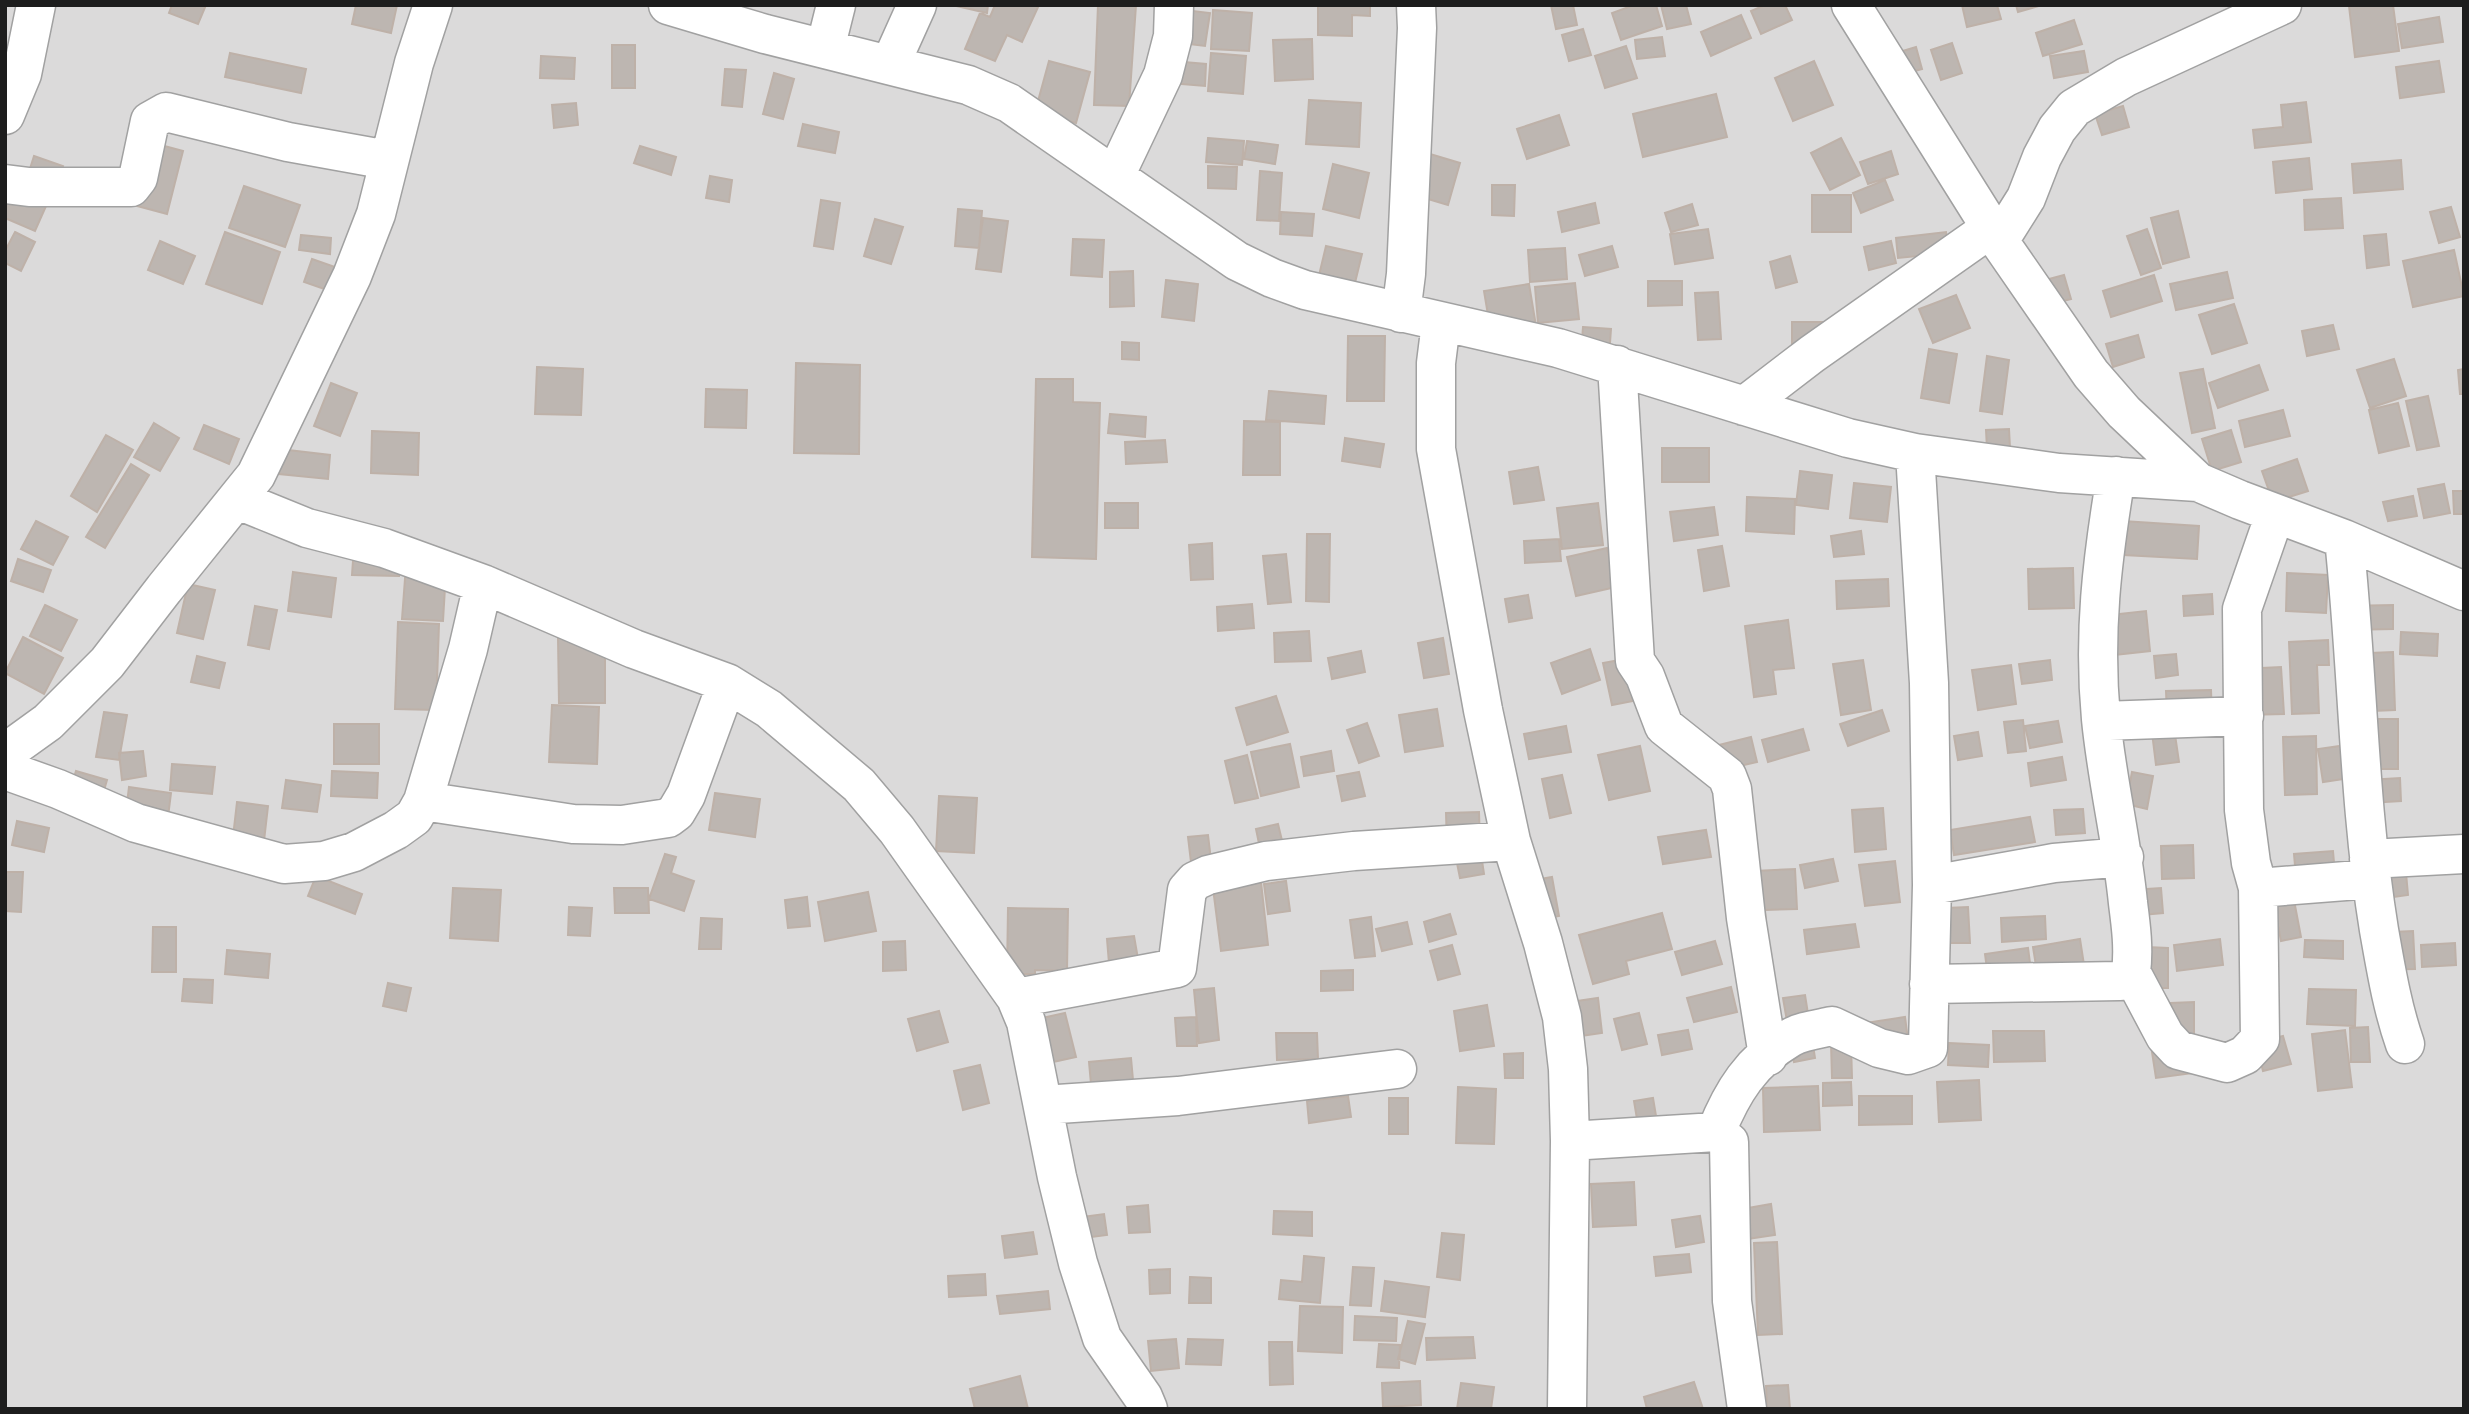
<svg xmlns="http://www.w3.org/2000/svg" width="2469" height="1414" font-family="Barlow,sans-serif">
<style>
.residential{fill:#dbdada}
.building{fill:#bdb6b1;stroke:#beb1a8;stroke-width:2}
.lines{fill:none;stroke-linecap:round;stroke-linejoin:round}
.minor-casing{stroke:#a1a1a1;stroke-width:41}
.minor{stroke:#fff;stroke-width:38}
</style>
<rect width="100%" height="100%" fill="#edeae4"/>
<path class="residential" d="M5 5H2464V1409H5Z"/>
<path class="building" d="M172 5H206L198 24 169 13Z
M356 5H397L391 33 352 24Z
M952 5H988L987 13Z
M995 5H1039L1022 42 1007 35 995 61 965 49 980 13 990 17Z
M1098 5H1136L1129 106 1094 105Z
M1318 5H1370V16L1352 15V36L1318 35Z
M1551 5H1573L1577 25 1556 29Z
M1634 5H1656L1662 26 1621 40 1612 13Z
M1661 5H1686L1691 24 1667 29Z
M1765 5H1785L1792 20 1761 34 1751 11Z
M1962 5H1997L2001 19 1967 27Z
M2016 5H2042L2018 12Z
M2393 5 2399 51 2355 57 2349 6Z
M1168 8 1210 13 1205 46 1163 41Z
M1213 10 1252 13 1249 51 1211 49Z
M1741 15 1751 38 1711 56 1701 32Z
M2439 17 2443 42 2402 48 2398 24Z
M2074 20 2082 44 2043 56 2036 33Z
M1583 29 1591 55 1569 61 1562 35Z
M1662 37 1665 56 1637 59 1635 40Z
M1312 39 1313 79 1275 81 1273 40Z
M1952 43 1962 73 1941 80 1931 50Z
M612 45H635V88H612Z
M1626 46 1637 78 1605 88 1595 56Z
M1916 47 1922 69 1893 77 1886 56Z
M2084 51 2088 72 2054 78 2050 56Z
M230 53 306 69 301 93 225 77Z
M1211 53 1246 56 1243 94 1208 91Z
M541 56 575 58 574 79 540 78Z
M1049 61 1090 72 1076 123 1035 112Z
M1172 61 1206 64 1205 86 1170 83Z
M1814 61 1833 105 1793 121 1775 78Z
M2439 61 2444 92 2400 98 2396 67Z
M725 69 746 70 742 107 722 105Z
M774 73 794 79 783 119 763 114Z
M1716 94 1727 137 1643 157 1633 114Z
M1309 100 1361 103 1359 147 1306 144Z
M2306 102 2311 142 2255 148 2253 130 2283 127 2281 105Z
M576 103 578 125 554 128 552 105Z
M2123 106 2129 127 2102 135 2095 114Z
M1559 115 1569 145 1527 159 1517 129Z
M803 124 839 132 835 153 798 146Z
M1208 138 1244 141 1242 165 1206 162Z
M1841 138 1860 175 1830 190 1811 153Z
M142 140 183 151 167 214 126 203Z
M1247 141 1278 145 1275 164 1244 159Z
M640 146 676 157 671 175 634 163Z
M1420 151 1460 163 1448 205 1408 193Z
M1891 151 1898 174 1868 184 1860 162Z
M34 156 63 166 57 184 28 175Z
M2309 158 2312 189 2276 193 2273 162Z
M2401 160 2403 189 2354 193 2352 164Z
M1333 164 1369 173 1359 218 1323 209Z
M1208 166 1237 167 1236 189 1208 188Z
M1260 171 1282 173 1279 221 1257 220Z
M710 176 732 180 729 202 706 198Z
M1885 180 1893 200 1861 213 1853 193Z
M1492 185H1515L1514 216 1492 215Z
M244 186 300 205 285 247 229 228Z
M1812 195H1851V232H1812Z
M2341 198 2343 228 2305 230 2304 200Z
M821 200 840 203 833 249 814 246Z
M5 202 46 206 35 231 5 218Z
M1595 203 1599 223 1562 232 1558 212Z
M1692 204 1698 225 1671 232 1665 213Z
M2451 207 2460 237 2439 243 2430 212Z
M958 209 982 211 979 248 955 246Z
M2178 211 2189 257 2163 264 2151 218Z
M1281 212 1314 214 1312 236 1280 234Z
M983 218 1008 221 1001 272 976 269Z
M875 219 903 227 891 264 864 256Z
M1708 229 1713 258 1675 264 1670 234Z
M2147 229 2161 268 2141 275 2127 236Z
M15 232 35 242 21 271 5 263V251Z
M225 232 280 252 262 304 206 284Z
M1946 232 1948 253 1898 258 1896 238Z
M2386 234 2389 265 2367 268 2364 236Z
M301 235 331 238 330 254 299 250Z
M1073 239 1104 240 1102 277 1071 275Z
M160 241 195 256 183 284 148 270Z
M1891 241 1896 263 1869 270 1864 247Z
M1326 246 1362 254 1352 295 1316 288Z
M1612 246 1618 267 1585 276 1579 255Z
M1565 248 1567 279 1530 282 1528 250Z
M2454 250 2464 296 2413 307 2403 261Z
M1790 256 1797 282 1776 288 1770 262Z
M312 259 338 268 330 291 304 282Z
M1133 271 1134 306 1110 307V272Z
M2227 272 2233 298 2176 310 2170 284Z
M2064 275 2071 299 2032 309 2026 285Z
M2154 275 2162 301 2111 317 2103 291Z
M1166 280 1198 284 1194 321 1162 317Z
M1648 281H1682V305L1648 306Z
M1575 283 1579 319 1538 323 1535 287Z
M1529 284 1536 326 1491 333 1484 291Z
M1718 292 1721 339 1698 340 1695 293Z
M1956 295 1970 328 1933 343 1919 309Z
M2234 304 2247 343 2212 354 2199 315Z
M1792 322H1824L1792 348Z
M2333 325 2339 349 2307 356 2302 331Z
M1583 327 1611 329 1609 357 1581 354Z
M2138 335 2144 357 2113 367 2106 344Z
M1348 336H1385L1384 401H1347Z
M1122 342 1139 343V360L1122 359Z
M1929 349 1957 354 1949 403 1921 398Z
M1987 356 2009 360 2002 414 1980 411Z
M2394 359 2406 396 2370 408 2357 370Z
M796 363 860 365 859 454 794 453Z
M2259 365 2268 390 2218 408 2209 383Z
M537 367 583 369 581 415 535 414Z
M2203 369 2215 428 2192 433 2180 373Z
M2464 369V394H2460L2458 370Z
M1036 379H1073V402L1100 403 1096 559 1032 557Z
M331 383 357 393 340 436 314 426Z
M706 389 747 390 746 428 705 427Z
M1269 391 1326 396 1324 424 1266 420Z
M2428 396 2439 446 2417 450 2406 401Z
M2398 403 2409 446 2379 453 2369 410Z
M2283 410 2290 436 2245 447 2239 421Z
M1110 414 1146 417 1145 437 1108 433Z
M1244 421 1280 422V475H1243Z
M154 423 179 438 160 471 134 457Z
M204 425 239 439 229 464 194 449Z
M2009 429 2011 467 1988 468 1986 430Z
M2231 430 2241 462 2212 471 2202 439Z
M372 431 419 433 418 475 371 473Z
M106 435 133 450 97 512 71 496Z
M1345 438 1384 444 1380 467 1342 461Z
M1165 440 1167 462 1126 464 1125 442Z
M271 448 330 455 328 479 269 473Z
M1662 448H1709V482H1662Z
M2297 459 2308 491 2273 502 2262 471Z
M131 464 149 475 105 548 86 537Z
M1538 467 1544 500 1514 504 1509 472Z
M1800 471 1832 475 1828 509 1796 505Z
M1854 483 1891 487 1887 522 1850 518Z
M2444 484 2450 513 2424 518 2418 489Z
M2453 491H2464V514H2454Z
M2413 496 2417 516 2388 521 2383 502Z
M1747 497 1795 499 1794 534 1746 531Z
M1105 503H1138V528H1105Z
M1598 503 1603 545 1562 549 1557 508Z
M1714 507 1718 535 1674 541 1670 512Z
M2107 520 2199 526 2197 559 2105 554Z
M36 521 68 537 53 565 21 549Z
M1861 531 1864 554 1834 557 1831 536Z
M1307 534H1330L1329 602 1306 601Z
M1559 539 1561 561 1525 563 1524 541Z
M1212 543 1213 579 1191 580 1189 545Z
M1722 546 1729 586 1704 591 1698 550Z
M354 547 400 548 399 576 352 575Z
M1607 548 1616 587 1576 596 1567 557Z
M407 552 447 554 443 621 402 619Z
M1286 554 1291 602 1268 604 1263 556Z
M18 559 51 570 43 592 11 581Z
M2073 568 2074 608 2029 609 2028 569Z
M293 572 336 578 331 617 288 611Z
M2287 573 2328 575 2326 613 2286 611Z
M1888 579 1889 606 1837 609 1836 581Z
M188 584 215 590 203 639 177 633Z
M2212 594 2213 614 2184 616 2183 596Z
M1528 595 1532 618 1509 622 1505 599Z
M1252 604 1254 628 1218 631 1217 607Z
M45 605 77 620 61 651 30 636Z
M2393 605V629L2345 630V606Z
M255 606 277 610 269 649 248 645Z
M2146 611 2150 651 2106 656 2102 616Z
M1788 620 1794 668 1773 670 1776 694 1754 697 1745 626Z
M398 622 439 624 436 710 395 709Z
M1309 631 1311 661 1275 662 1274 633Z
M2401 632 2438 634 2437 656 2400 654Z
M23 637 63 658 44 694 5 673Z
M558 637H605V703H559Z
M1443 638 1449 674 1424 678 1418 643Z
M2328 640 2329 665H2317L2319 713 2292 714 2289 642Z
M1590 649 1600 680 1562 694 1551 663Z
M1361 651 1365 672 1332 679 1328 658Z
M2393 652 2395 710 2348 712 2346 654Z
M2176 654 2178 675 2156 678 2154 656Z
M197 656 225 663 219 688 191 682Z
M1625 659 1633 701 1612 705 1603 663Z
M1863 660 1871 710 1841 715 1833 664Z
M2050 660 2052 680 2022 684 2019 664Z
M2011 665 2016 704 1978 710 1972 670Z
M2281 667 2284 714 2243 715 2241 669Z
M2211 690 2212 715H2167L2166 691Z
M1276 696 1288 732 1247 745 1236 708Z
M552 705 599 707 597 764 549 762Z
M1437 709 1443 746 1405 752 1399 715Z
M1882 710 1889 731 1848 746 1840 724Z
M104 712 127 715 119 760 96 757Z
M2376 719H2398V769H2376Z
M2023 720 2026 751 2008 753 2004 722Z
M2058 721 2062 742 2030 748 2025 726Z
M2173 721 2179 762 2156 765 2151 724Z
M1367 723 1379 756 1359 763 1347 730Z
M334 724H379V764H334Z
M1566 726 1571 752 1529 759 1524 734Z
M1803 729 1809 750 1768 762 1762 740Z
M1978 732 1982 756 1958 760 1954 736Z
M2316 736 2317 794 2285 795 2283 737Z
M1751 737 1757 762 1713 772 1707 748Z
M1290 744 1299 787 1261 796 1251 752Z
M1640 746 1650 791 1609 800 1598 755Z
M2340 746 2344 779 2323 782 2318 749Z
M143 751 146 776 122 780 119 753Z
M1331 751 1334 771 1304 776 1301 757Z
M1247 755 1258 798 1235 803 1225 761Z
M2062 757 2066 780 2031 786 2028 763Z
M172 764 215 767 212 794 170 790Z
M76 771 107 780 101 801 69 793Z
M332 771 378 773 377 798 331 796Z
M1359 772 1365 796 1342 801 1337 776Z
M2132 772 2153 776 2147 809 2126 804Z
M1562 775 1571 813 1550 818 1542 779Z
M2400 778 2401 801 2369 803 2368 780Z
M286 780 321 785 317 812 282 808Z
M129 787 171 793 168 817 126 812Z
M715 793 760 799 755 837 709 830Z
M939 796 977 798 974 853 936 851Z
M237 802 268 806 261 867 230 863Z
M1883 808 1886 849 1855 852 1852 810Z
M2083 809 2085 833 2056 835 2054 810Z
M1479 812 1480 845 1447 846 1446 813Z
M2030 817 2035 842 1954 855 1950 830Z
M17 821 49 828 44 852 12 845Z
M1278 824 1286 857 1263 863 1256 829Z
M1706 830 1711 857 1663 864 1658 837Z
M1208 835 1213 877 1193 879 1188 837Z
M2403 840 2408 895 2387 898 2367 867Z
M2193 845 2194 878 2162 879 2161 846Z
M2333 851 2336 886 2297 889 2294 854Z
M665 854 676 857 671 873 694 881 684 911 649 899Z
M1481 854 1484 874 1460 878 1456 858Z
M1833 859 1838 881 1805 888 1800 865Z
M1895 861 1900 902 1865 906 1859 865Z
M1795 869 1797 909 1765 910 1766 924 1734 872Z
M5 872H23L21 912 5 911Z
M316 876 362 894 355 914 308 896Z
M1552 877 1559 916 1536 920 1529 881Z
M1286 881 1290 911 1268 914 1264 884Z
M1261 882 1268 945 1221 951 1213 888Z
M453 888 501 890 498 941 450 938Z
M614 888H648L649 913H615Z
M2161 888 2163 913 2119 917 2116 891Z
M868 892 876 931 825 941 818 902Z
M2293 895 2301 937 2281 941 2273 899Z
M807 897 810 926 788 928 785 900Z
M569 907 592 908 590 936 568 935Z
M1968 907 1970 943H1948L1946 908Z
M1008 908 1068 909 1067 971 1035 970V974H1007Z
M1662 913 1672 949 1626 961 1629 974 1593 984 1579 935Z
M1450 914 1456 934 1429 942 1424 922Z
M2045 916 2046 939 2002 942 2001 918Z
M1371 917 1375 956 1355 958 1350 920Z
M701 918 722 919 721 949H699Z
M1407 922 1412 944 1382 951 1376 929Z
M1855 924 1859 947 1807 954 1804 930Z
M153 927H176V972H152Z
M2413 931 2415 969 2371 970 2369 933Z
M1134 936 1138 959 1109 963 1107 939Z
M2080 939 2086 978 2039 985 2033 947Z
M2220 939 2223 965 2177 971 2174 945Z
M2305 940 2343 941V959L2304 957Z
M905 941 906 970 883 971V942Z
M1715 941 1722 964 1682 975 1675 952Z
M2455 943 2456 965 2422 967 2421 945Z
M1452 945 1460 974 1438 980 1430 951Z
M2146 947 2168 948V988H2146Z
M2028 948 2034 993 1991 999 1985 954Z
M227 950 270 954 268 978 225 974Z
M1353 970V990L1321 991V971Z
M184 979 213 980 212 1003 182 1001Z
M388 983 411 988 406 1011 383 1006Z
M1731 987 1737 1012 1694 1022 1687 998Z
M1214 988 1219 1040 1199 1043 1194 990Z
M2309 989 2356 990 2355 1026 2307 1024Z
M1805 995 1815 1058 1794 1062 1783 998Z
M1598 998 1602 1033 1560 1039 1556 1004Z
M2194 1002V1037H2172L2171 1003Z
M1487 1005 1494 1046 1460 1051 1454 1011Z
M939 1011 948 1042 917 1051 908 1019Z
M1065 1013 1076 1057 1053 1062 1042 1018Z
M1639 1013 1647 1044 1622 1050 1614 1019Z
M1196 1017 1197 1046H1177L1175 1018Z
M1905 1017 1908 1040 1859 1024Z
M2368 1027 2370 1062H2351L2350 1028Z
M1688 1030 1692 1049 1662 1055 1658 1035Z
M2345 1030 2352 1087 2318 1091 2312 1034Z
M1993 1031H2044L2045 1061 1994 1062Z
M1276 1033H1317L1318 1059 1277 1060Z
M2283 1036 2291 1064 2263 1071 2256 1043Z
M1831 1043H1851L1852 1078H1832Z
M1949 1043 1989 1045 1988 1067 1948 1065Z
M2198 1046 2201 1072 2156 1078 2152 1052Z
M1523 1053V1078H1505L1504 1054Z
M1131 1058 1135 1102 1093 1106 1089 1062Z
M980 1065 989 1103 963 1110 954 1071Z
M1979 1080 1981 1120 1939 1122 1937 1082Z
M1851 1082 1852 1105 1823 1106V1083Z
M1818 1086 1820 1130 1764 1132 1763 1088Z
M1458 1087 1496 1089 1494 1144 1456 1143Z
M1348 1096 1351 1117 1309 1123 1307 1101Z
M1859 1096H1912V1124L1859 1125Z
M1389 1098H1408V1134H1389Z
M1653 1098 1658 1128 1639 1131 1634 1101Z
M1634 1182 1636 1225 1593 1227 1591 1184Z
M1771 1204 1775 1235 1747 1239 1742 1209Z
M1148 1205 1150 1232 1129 1233 1127 1207Z
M1274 1211 1312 1212V1236L1273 1234Z
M1104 1214 1107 1235 1077 1239 1074 1218Z
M1700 1216 1704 1242 1676 1247 1672 1220Z
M1033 1232 1037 1254 1005 1258 1002 1236Z
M1442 1233 1464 1235 1460 1280 1437 1277Z
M1777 1242 1782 1334 1758 1335 1754 1243Z
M1689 1254 1691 1272 1656 1276 1654 1257Z
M1304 1256 1324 1258 1320 1303 1279 1299 1281 1280 1302 1282Z
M1353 1267 1374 1268 1371 1306 1350 1305Z
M1170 1269V1293L1150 1294 1149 1270Z
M985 1274 986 1295 949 1297 948 1276Z
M1190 1277 1211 1278V1303H1189Z
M1385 1281 1429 1287 1425 1317 1381 1311Z
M1048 1291 1050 1309 1000 1314 997 1296Z
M1300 1306 1343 1307 1342 1353 1298 1351Z
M1355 1316 1397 1318 1396 1341 1354 1340Z
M1408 1321 1425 1324 1415 1364 1398 1359Z
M1473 1337 1475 1358 1427 1360 1426 1338Z
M1176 1339 1179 1368 1151 1371 1148 1341Z
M1188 1339 1223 1340 1221 1365 1186 1364Z
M1269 1342H1292L1293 1384 1270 1385Z
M1379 1344 1400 1345 1399 1368 1377 1367Z
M1020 1376 1028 1409H975L970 1389Z
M1420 1381 1421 1405 1383 1407 1382 1383Z
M1694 1382 1703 1409H1647L1644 1397Z
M1461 1383 1494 1387 1491 1409H1457Z
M1788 1385 1790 1409H1767L1766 1386Z"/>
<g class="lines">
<g class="minor-casing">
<path id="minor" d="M668 5 765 34 968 85 1009 103 1237 261 1272 278 1305 290 1558 348 1848 438 1915 453 2059 473 2198 482 2240 500 2344 539 2464 591
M1851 5 1999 241 2091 374 2124 412 2198 482
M825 49 836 5
M890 65 917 5
M5 115 22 74 36 5
M1115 176 1163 75 1173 36 1174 5
M5 184 29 187H131L138 178 150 121 166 112 288 142 388 160
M1999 241 2026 198 2042 157 2057 129 2074 108 2126 77 2282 5
M1401 313 1406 274 1417 28 1416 5
M1441 323 1436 363V449L1483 710 1511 841 1543 943 1562 1017 1568 1069 1570 1141 1567 1409
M1617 365 1635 661 1645 676 1664 726 1727 776 1732 789 1746 918 1768 1056
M1744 406 1812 354 1991 228
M238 500 307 528 384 548 483 584 634 649 727 683 769 709 859 785 897 830 1016 998 1026 1022 1057 1177 1078 1263 1102 1338 1143 1397 1148 1409
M2344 539C2358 669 2358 801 2379 930 2386 969 2392 1007 2405 1044
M2102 721 2244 716
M5 753 48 722 107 663 164 589 256 475 352 276 376 214 414 63 433 5
M5 770 58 789 136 823 284 864 324 861 354 852 396 830 414 817 423 801 468 649 483 584
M423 801 573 824 622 825 668 818 676 812 686 795 727 683
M2369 859 2464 854
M1932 885 2054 863 2124 857
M2258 888 2371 879
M2131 972 2165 1036 2178 1050 2227 1063 2245 1055 2260 1039 2258 888 2251 863 2244 810 2242 609 2275 514
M1929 984 2120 981 2131 972C2134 949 2131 926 2128 903 2122 841 2107 781 2101 719 2093 634 2102 560 2116 476
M1016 998 1177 968 1187 890 1195 881 1208 875 1266 861 1354 851 1511 841
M1043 1105 1178 1096 1397 1069
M1716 1132C1732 1092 1751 1061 1790 1038 1801 1031 1819 1029 1832 1026L1879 1048 1908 1055 1928 1048 1932 885 1929 683 1915 453
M1570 1141 1716 1132 1729 1142 1732 1301 1747 1409"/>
</g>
<use href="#minor" class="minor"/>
</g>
<rect width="2469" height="1414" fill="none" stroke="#1d1d1d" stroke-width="14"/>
</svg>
